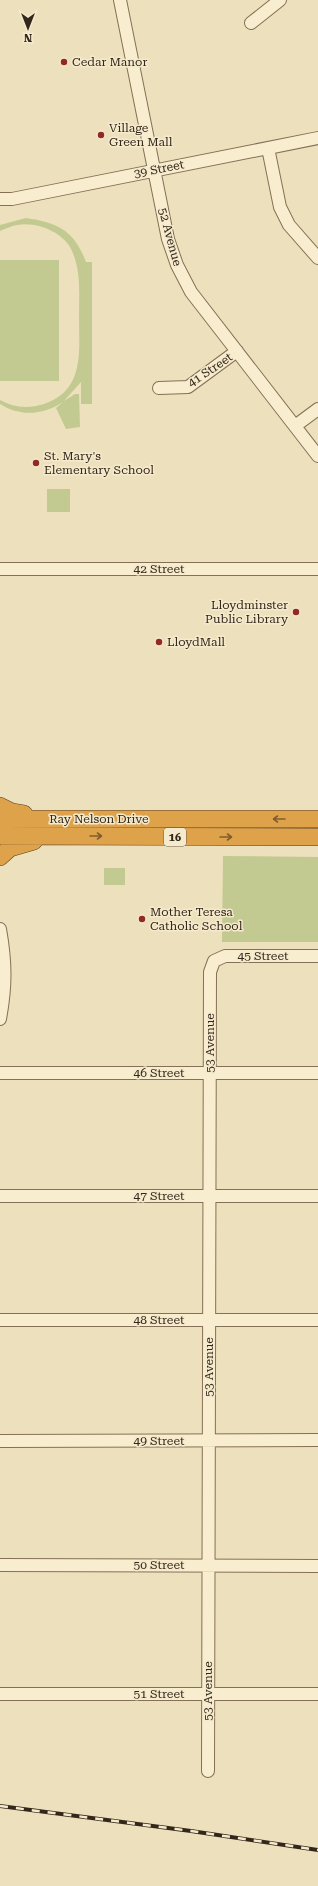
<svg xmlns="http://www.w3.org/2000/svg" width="318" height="1886" font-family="'Roboto Serif',serif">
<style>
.green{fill:#c2ca91}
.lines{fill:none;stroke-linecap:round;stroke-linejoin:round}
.minor-casing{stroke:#847056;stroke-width:14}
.highway-casing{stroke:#513e2b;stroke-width:18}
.minor{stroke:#f8edcf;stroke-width:12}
.highway{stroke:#dea24b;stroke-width:17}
.rail-casing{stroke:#33271b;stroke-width:4}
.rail{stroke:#f5eacc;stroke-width:2.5;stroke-dasharray:8;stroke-linecap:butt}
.oneway{stroke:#805e31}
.poi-dot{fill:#922927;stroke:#f5eacc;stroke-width:1.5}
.labels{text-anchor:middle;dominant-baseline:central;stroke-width:3;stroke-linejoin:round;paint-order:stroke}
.shield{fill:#f5eacc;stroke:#6d6250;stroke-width:1}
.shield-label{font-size:11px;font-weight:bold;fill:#33271b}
.poi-label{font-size:12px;fill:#33271b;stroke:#f5eacc;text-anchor:start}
.street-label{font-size:12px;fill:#33271b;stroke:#f5eacc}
</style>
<rect width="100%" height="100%" fill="#ede0bc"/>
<path class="green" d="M26 218C58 223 74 230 86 262H92V404H81V382L64 401 75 394H79L80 427 66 429 56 408 63 402C43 415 21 417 0 404V400C14 408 28 409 44 404 85 390 79 352 79 316 79 296 81 276 74 256 68 234 39 221 17 225 11 226 5 229 0 231V225Z
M0 260H59V381H0Z
M47 489H70V512H47Z
M223 856 318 857V942H222Z
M104 868H125V885H104Z"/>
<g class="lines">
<g class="minor-casing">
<path id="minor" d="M120 0 168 239 177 265 191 292 318 456
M251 23 280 0
M268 148 280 207 289 225 318 258
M0 199H12L318 138
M159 388 188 387 237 351
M295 426 318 409
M0 569H318
M0 929C6 963 6 986 0 1019
M0 1073H318
M0 1196H318
M0 1320H318
M0 1441 318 1440
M0 1565 318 1566
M0 1694H318
M208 1771 210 972 214 961 225 956H318"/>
</g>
<g class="highway-casing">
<path id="highway" d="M0 806 12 812 24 814
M0 819H318
M0 836 318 837
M0 857 10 848 34 841"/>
</g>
<use href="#minor" class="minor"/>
<use href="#highway" class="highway"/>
<g class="rail-casing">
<path id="rail" d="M0 1806 191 1831 318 1850"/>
</g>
<use href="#rail" class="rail"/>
</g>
<defs><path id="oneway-shaft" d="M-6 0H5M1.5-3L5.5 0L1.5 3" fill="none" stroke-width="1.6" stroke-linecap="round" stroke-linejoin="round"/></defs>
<g class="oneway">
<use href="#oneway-shaft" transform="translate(279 819) rotate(-180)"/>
<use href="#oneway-shaft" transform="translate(96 836)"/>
<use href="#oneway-shaft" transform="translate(226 837)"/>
</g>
<g class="poi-dot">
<circle cx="64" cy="62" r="4"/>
<circle cx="101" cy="135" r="4"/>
<circle cx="36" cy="463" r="4"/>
<circle cx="296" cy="612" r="4"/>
<circle cx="159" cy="642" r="4"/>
<circle cx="142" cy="919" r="4"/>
</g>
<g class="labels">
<rect class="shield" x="164" y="828" width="22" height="18" rx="3"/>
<g class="shield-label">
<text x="175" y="837">16</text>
</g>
<g class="poi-label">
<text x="72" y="62">Cedar Manor</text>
<text x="109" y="128">Village<tspan x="109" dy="14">Green Mall</tspan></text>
<text x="44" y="456">St. Mary's<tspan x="44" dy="14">Elementary School</tspan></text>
<text x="288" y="605" text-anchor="end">Lloydminster<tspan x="288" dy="14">Public Library</tspan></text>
<text x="167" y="642">LloydMall</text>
<text x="150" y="912">Mother Teresa<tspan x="150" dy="14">Catholic School</tspan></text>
</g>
<g class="street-label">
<text transform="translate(159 169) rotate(-11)">39 Street</text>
<text transform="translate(170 237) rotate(75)">52 Avenue</text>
<text transform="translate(210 370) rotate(-34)">41 Street</text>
<text x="159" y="569">42 Street</text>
<text x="99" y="819">Ray Nelson Drive</text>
<text x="263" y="956">45 Street</text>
<text transform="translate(210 1043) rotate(-90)">53 Avenue</text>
<text x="159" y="1073">46 Street</text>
<text x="159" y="1196">47 Street</text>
<text x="159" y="1320">48 Street</text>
<text transform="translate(209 1367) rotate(-90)">53 Avenue</text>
<text x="159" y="1441">49 Street</text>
<text x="159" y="1565">50 Street</text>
<text transform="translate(208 1691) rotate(-90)">53 Avenue</text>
<text x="159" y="1694">51 Street</text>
</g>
</g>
<g transform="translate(28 28) rotate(180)" stroke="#f5eacc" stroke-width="3" paint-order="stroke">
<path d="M0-3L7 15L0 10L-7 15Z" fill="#33271b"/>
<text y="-6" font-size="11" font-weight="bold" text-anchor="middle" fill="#33271b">N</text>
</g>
</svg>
